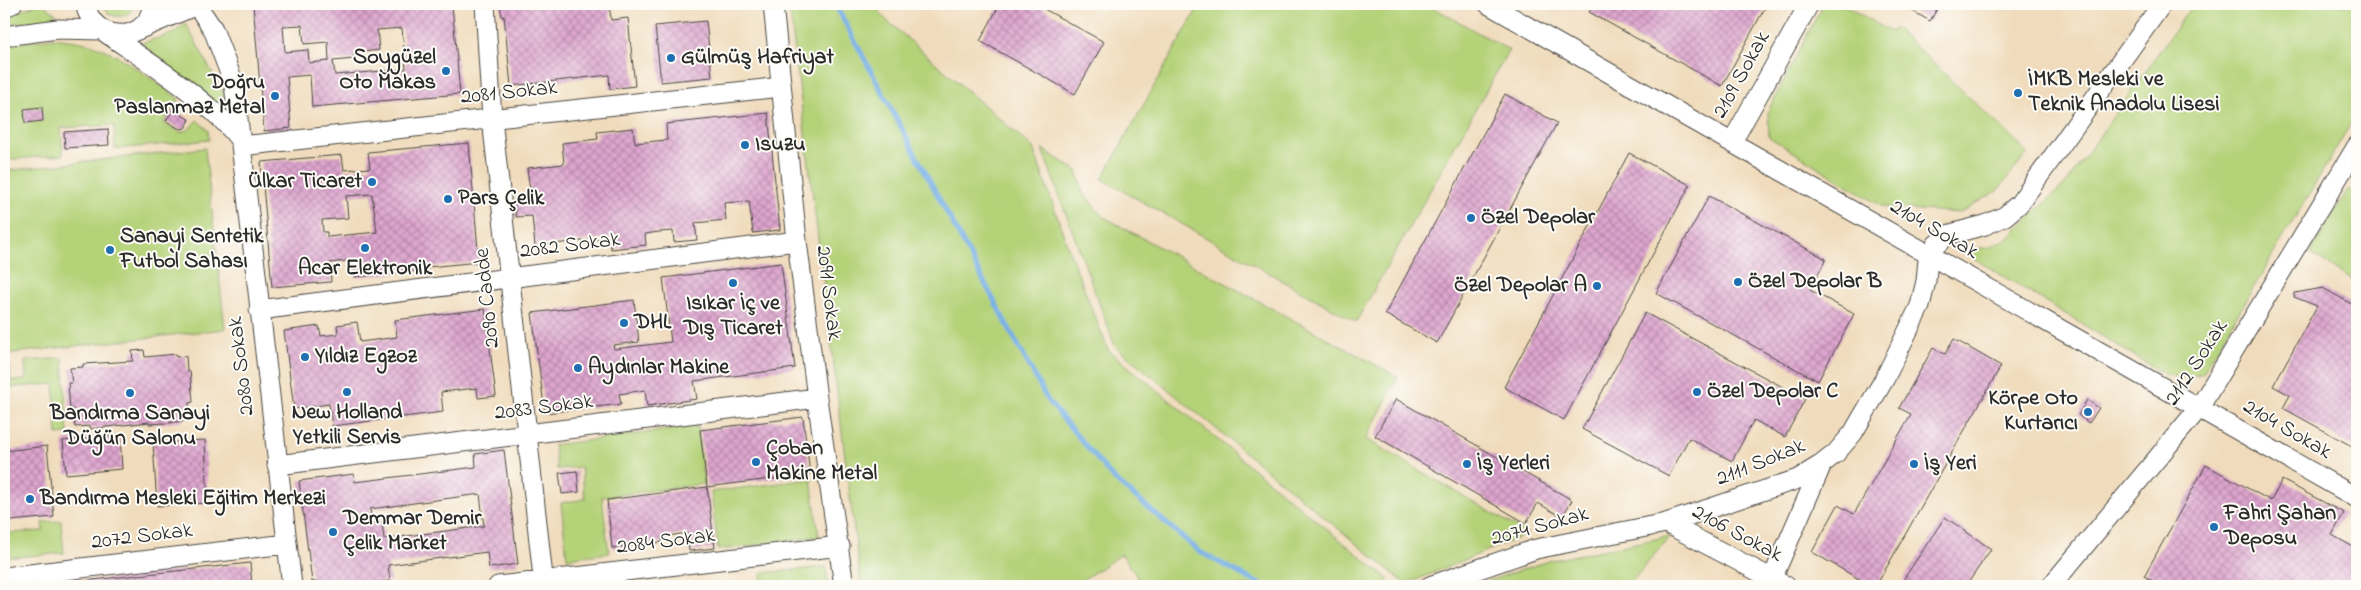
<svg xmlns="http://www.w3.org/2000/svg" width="2361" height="590" font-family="'Indie Flower',sans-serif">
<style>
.green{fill:#b4d278;stroke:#707e52}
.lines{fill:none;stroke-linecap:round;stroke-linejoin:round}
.stream{stroke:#75aee5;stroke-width:5}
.building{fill:url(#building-cross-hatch);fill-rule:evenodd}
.minor-casing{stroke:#494641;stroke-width:21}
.minor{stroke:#fff;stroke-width:19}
.poi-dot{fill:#1f6fb2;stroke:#fdfcf7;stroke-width:2}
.labels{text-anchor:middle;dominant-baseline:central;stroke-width:4;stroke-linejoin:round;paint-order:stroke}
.poi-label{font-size:22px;font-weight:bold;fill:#2b2b2b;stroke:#fdfcf7;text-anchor:start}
.street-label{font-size:22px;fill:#2b2b2b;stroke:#fdfcf7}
</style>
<defs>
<pattern id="building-cross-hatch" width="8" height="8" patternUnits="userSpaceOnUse" patternTransform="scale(1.25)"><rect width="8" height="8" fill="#dea5cf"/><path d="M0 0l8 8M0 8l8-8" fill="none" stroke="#b487a8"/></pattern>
</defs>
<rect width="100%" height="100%" fill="#fdfcf7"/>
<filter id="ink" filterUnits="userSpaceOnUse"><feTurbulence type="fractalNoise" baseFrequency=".02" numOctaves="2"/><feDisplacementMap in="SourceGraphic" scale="10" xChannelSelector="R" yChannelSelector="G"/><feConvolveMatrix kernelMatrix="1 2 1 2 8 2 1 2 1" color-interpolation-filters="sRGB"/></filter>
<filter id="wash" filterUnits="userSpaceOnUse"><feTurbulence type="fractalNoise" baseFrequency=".0096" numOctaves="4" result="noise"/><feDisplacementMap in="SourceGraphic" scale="20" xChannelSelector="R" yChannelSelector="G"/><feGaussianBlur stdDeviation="1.12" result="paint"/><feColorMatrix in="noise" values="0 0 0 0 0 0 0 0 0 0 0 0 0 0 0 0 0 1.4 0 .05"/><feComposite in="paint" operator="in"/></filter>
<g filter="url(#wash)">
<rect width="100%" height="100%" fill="#f0dcbc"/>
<path class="green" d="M37 4H43L64 20 4 24V17Z
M103 4H134C130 16 120 19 109 14Z
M789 4H875L883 17 1033 148 1070 253 1108 350 1389 580 1380 586H1143L1122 554 1073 586H861Z
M1200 4H1427L1509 50 1356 322 1102 179Z
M1823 4H1842L1891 32 1895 27 2028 153 1997 191 1960 213 1883 207 1769 137 1768 111Z
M2193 4H2357V113L2203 373 2184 378 2166 375 1965 253 1974 249 1991 247 2009 237 2067 182Z
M186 24 223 93 225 112 138 44 172 34Z
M53 38C68 40 82 41 96 46 125 57 153 81 179 99L164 123 180 132 188 130 197 120 208 130 209 140 115 149 114 125 61 128 63 155 4 160V45Z
M205 148 225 329 4 354V171Z
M1042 149 1077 171 1083 193 1102 216 1398 377 1366 439 1528 534 1406 584 1115 346Z
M2348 189 2357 195V282L2310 254Z
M63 358 68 434 57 435 54 384 4 388V362H9L11 381 26 380 25 361Z
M697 426 704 484 602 497 609 553 567 558 561 503 585 499 581 467 557 469 554 445Z
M4 476 9 533 43 531V522L61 521 64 553 4 558Z
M811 479 819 537 718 550 711 492Z
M1670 536 1628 586H1473L1548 561Z
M826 567 828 586H762L761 573Z"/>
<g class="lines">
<path class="stream" d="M835 4 1048 401 1113 478 1200 552 1263 586"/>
</g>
<g id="blocks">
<path class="building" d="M253 4H452L460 94 312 107 310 75 287 77 291 128 264 131ZM302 25 304 44 328 42 329 61 309 63 308 50 285 52 283 26ZM402 28 406 69 335 75 333 61 354 59V53L379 50 377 30Z
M500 4H609L611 20 628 18 635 86 610 89 609 75 511 86 504 16 502 17Z
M1000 4H1035L1104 42 1075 94 980 41Z
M1594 4H1767L1722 86 1589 12Z
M1900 4H1940L1930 21Z
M706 21 712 77 661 82 655 26Z
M1505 94 1557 123 1437 343 1385 314Z
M42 107 43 121 25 123 24 109Z
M173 109 190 120 185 128 180 129 166 121Z
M768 113 780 230 753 233 749 201 724 203 726 220 695 223 697 240 674 242 673 231 659 232 645 234 646 245 611 249 610 238 535 246 532 216 516 217 514 200 531 198 527 168 564 164 562 143 598 139 597 132 633 128 635 143 667 140 666 124Z
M108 129 109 145 65 148 64 132Z
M469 143 479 262 428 267V270L355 277 353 260 330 263 331 282 272 287 261 162 342 155 344 170 370 168 368 152ZM372 194 377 232 327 237V232H323L322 220 348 218 346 196Z
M1629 153 1690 185 1564 420 1504 387Z
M1709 196 1826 259 1810 290 1854 314 1818 381 1656 293Z
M781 263 795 368 694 381 697 399 647 406 645 390 619 394 621 404 545 413 532 313 634 300 639 342 613 345 614 349 671 342 663 278Z
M2323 288 2357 307V449L2283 408 2290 395 2273 386 2317 306 2294 297 2295 293Z
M485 309 496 396 478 398 477 388 441 392 443 412 332 426 329 404 294 409 284 331 319 326 321 336 338 334 337 325 357 322 360 342 397 337 395 320Z
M1645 313 1805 399 1785 437 1754 420 1732 461 1689 438 1669 476 1582 429Z
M1954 339 2001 366 1876 586H1871L1812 552 1838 505 1854 514 1911 414 1899 408 1933 348 1945 354Z
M144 350 145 357 176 354V357L186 356 187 371H190L193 402 189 403 190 418H183V421L166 423 149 424V422L90 429V426L75 427 73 409H70L68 383H72L70 368 83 367V364L133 361 132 351Z
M1396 399 1572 500 1562 517 1538 503 1526 523 1375 436Z
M2087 400 2099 408 2089 423 2078 415Z
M803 417 810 474 707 487 700 430Z
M120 435 122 469 66 474 63 441Z
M205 440 208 503 157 506 153 443Z
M47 446 54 517 10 521 4 451Z
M504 450 518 564 489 568 487 552 388 565 390 581 348 586H320V582H312L299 481 354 474 355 482 476 467 475 454ZM480 494 484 526 384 539 382 522 372 523 370 509Z
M2206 465 2271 501 2282 480 2344 513 2332 535 2357 549V586H2162L2144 576Z
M577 471 579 492 562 494 559 473Z
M707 487 715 548 689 551 687 533 662 537 663 542 612 548 607 500Z
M1945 517 1991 549 1966 586H1911L1903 580Z
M250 563 252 586H64V583Z"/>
</g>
</g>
<g filter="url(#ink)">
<use href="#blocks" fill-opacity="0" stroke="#494641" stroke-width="1"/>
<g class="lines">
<g class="minor-casing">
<path id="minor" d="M85 4C90 26 106 36 128 34L199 4
M196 4 213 29 234 84 292 586
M485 4 492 119 544 586
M773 4 797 241 817 398 844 586
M1488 4 2357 498
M4 7 12 4
M139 29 147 22 154 4
M106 33C148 62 210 100 240 140
M4 36 58 29 102 30
M1732 142 1809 4
M241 146 781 87
M259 310 797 241
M277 465 817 398
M1666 523 1786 586
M4 577 287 544
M1772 579 1822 464
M498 586 840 546
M1430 586 1536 549 1666 523 1798 479 1822 464 1836 453 1853 433 1885 378 1920 306 1926 281 1928 259 1936 245 1947 235 1985 225 2005 216 2019 204 2162 4
M2051 586 2199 408 2357 146"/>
</g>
<use href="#minor" class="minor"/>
</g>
</g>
<g class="poi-dot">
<circle cx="671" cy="58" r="5"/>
<circle cx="446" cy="71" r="5"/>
<circle cx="2018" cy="93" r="5"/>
<circle cx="275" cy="96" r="5"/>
<circle cx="745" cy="145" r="5"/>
<circle cx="372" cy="182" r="5"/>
<circle cx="448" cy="199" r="5"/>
<circle cx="1471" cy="218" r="5"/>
<circle cx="365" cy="248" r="5"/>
<circle cx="110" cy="250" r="5"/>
<circle cx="1738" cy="282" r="5"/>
<circle cx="733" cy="283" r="5"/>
<circle cx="1597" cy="286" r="5"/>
<circle cx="624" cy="323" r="5"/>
<circle cx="305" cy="357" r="5"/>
<circle cx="578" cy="368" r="5"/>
<circle cx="347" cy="392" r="5"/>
<circle cx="1697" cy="392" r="5"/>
<circle cx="130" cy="393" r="5"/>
<circle cx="2088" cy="412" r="5"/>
<circle cx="756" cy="462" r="5"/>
<circle cx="1467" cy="464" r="5"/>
<circle cx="1914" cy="464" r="5"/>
<circle cx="30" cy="499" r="5"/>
<circle cx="2214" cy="527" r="5"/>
<circle cx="333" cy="532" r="5"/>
</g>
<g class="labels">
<g class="poi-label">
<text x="436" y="58" text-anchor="end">Soygüzel<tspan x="436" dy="25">Oto Makas</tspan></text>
<text x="681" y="58">Gülmüş Hafriyat</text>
<text x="2028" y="80">İMKB Mesleki ve<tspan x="2028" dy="25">Teknik Anadolu Lisesi</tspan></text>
<text x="265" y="83" text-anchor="end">Doğru<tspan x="265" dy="25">Paslanmaz Metal</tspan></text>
<text x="755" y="145">Isuzu</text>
<text x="362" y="182" text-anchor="end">Ülkar Ticaret</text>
<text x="458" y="199">Pars Çelik</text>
<text x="1481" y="218">Özel Depolar</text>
<text x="120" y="237">Sanayi Sentetik<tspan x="120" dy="25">Futbol Sahası</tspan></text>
<text x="365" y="269" text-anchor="middle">Acar Elektronik</text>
<text x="1748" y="282">Özel Depolar B</text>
<text x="1587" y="286" text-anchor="end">Özel Depolar A</text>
<text x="733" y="304" text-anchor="middle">Isıkar İç ve<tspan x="733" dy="25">Dış Ticaret</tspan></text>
<text x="634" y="323">DHL</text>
<text x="315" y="357">Yıldız Egzoz</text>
<text x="588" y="368">Aydınlar Makine</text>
<text x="1707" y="392">Özel Depolar C</text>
<text x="2078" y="399" text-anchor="end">Körpe Oto<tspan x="2078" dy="25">Kurtarıcı</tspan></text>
<text x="347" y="413" text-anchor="middle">New Holland<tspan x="347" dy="25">Yetkili Servis</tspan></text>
<text x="130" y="414" text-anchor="middle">Bandırma Sanayi<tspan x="130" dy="25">Düğün Salonu</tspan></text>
<text x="766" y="449">Çoban<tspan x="766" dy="25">Makine Metal</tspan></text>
<text x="1477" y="464">İş Yerleri</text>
<text x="1924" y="464">İş Yeri</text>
<text x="40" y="499">Bandırma Mesleki Eğitim Merkezi</text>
<text x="2224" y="514">Fahri Şahan<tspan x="2224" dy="25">Deposu</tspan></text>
<text x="343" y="519">Demmar Demir<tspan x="343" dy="25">Çelik Market</tspan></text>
</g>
<g class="street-label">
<text transform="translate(1742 75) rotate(-61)">2109 Sokak</text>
<text transform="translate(509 93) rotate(-6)">2081 Sokak</text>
<text transform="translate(1934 230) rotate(30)">2104 Sokak</text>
<text transform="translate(570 246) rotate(-7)">2082 Sokak</text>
<text transform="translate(828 293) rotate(83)">2091 Sokak</text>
<text transform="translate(488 298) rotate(-96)">2090 Cadde</text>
<text transform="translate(2197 363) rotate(-57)">2112 Sokak</text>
<text transform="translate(242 366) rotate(-97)">2080 Sokak</text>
<text transform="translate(544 408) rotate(-7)">2083 Sokak</text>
<text transform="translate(2287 430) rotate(30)">2104 Sokak</text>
<text transform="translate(1761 463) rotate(-22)">2111 Sokak</text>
<text transform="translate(1540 527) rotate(-15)">2074 Sokak</text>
<text transform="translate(1737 534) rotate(28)">2106 Sokak</text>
<text transform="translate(142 537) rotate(-7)">2072 Sokak</text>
<text transform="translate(666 542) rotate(-7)">2084 Sokak</text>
</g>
</g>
<rect width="2361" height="590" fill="none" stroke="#fdfcf7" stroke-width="20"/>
</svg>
